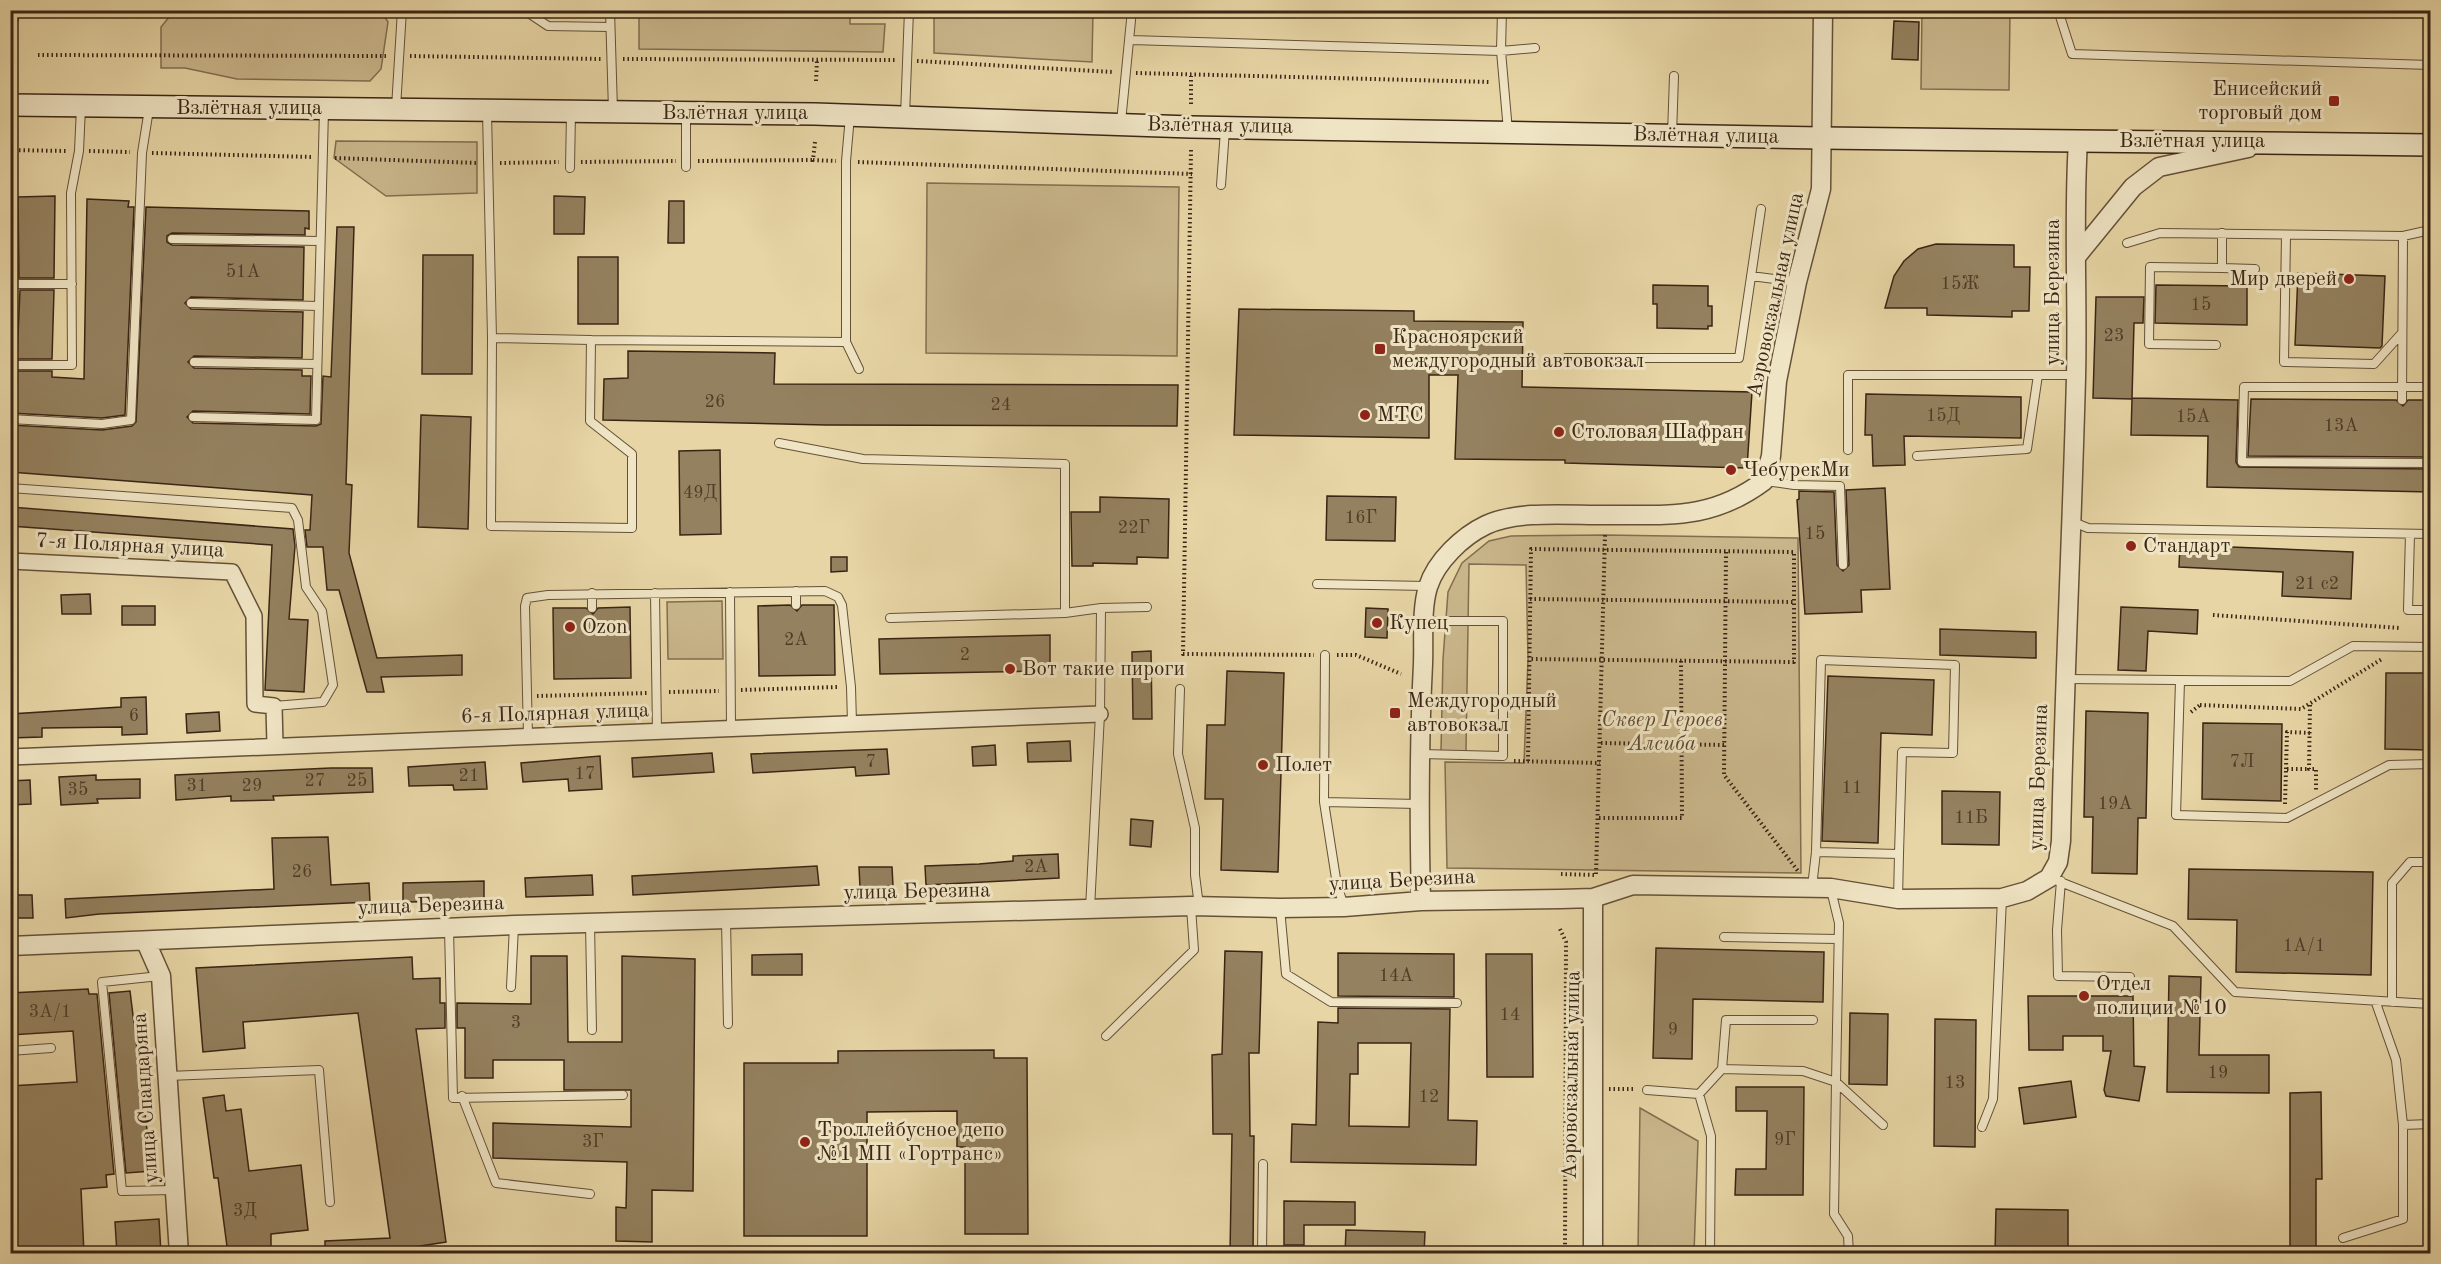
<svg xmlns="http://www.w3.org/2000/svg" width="2441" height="1264" font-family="'Old Standard TT',serif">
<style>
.green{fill:#cab78c;stroke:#826e50;stroke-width:1.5}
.building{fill:#94815f;stroke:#3a2514;stroke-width:1.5;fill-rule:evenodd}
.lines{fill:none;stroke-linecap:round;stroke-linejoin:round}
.service-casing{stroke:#655138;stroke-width:10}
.minor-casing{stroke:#655138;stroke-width:18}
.tertiary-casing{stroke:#655138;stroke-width:21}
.secondary-casing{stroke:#3a2514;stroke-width:24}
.path{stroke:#3a2514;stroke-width:4;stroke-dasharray:1.5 3;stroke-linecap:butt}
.service{stroke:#efe4c4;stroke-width:8}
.minor{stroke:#efe4c4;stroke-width:15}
.tertiary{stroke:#efe4c4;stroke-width:18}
.secondary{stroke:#efe4c4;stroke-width:21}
.poi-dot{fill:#8f2418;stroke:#efe4c4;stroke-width:2}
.labels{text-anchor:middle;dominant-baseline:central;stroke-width:6;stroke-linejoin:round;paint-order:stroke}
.number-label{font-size:18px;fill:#503c27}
.poi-label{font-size:21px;fill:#3a2514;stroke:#efe4c4;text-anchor:start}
.street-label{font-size:21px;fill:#3a2514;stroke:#efe4c4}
.park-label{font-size:21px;font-style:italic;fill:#5e4a32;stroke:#efe4c4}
</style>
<rect width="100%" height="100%" fill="#e7d5a5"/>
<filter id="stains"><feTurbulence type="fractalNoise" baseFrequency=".00333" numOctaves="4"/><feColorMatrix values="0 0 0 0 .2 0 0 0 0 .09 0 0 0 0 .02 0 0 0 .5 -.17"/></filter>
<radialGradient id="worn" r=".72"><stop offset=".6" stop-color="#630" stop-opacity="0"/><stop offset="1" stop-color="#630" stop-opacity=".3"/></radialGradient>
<path class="green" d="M174 11H381L388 22 381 69 370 81 237 79 185 68H161V27Z
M662 11H850V24H885L883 52 639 49V12Z
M934 11H1093L1092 62 934 53Z
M1922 11H2010L2009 90 1921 89Z
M336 141 477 142V193L386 196 334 158Z
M927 183 1179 187 1177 356 926 353Z
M1605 535 1798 538 1801 873 1447 868 1445 762 1524 763 1528 659 1526 565 1469 564 1466 751H1441L1443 659 1448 592 1462 563 1489 541 1511 536Z
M722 601 723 659H668L667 602Z
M1640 1108 1698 1141 1694 1253H1638Z"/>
<path class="building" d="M1894 21 1919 22 1918 60 1892 59Z
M55 196 54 278H19L18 197Z
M554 196 585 197 584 234H554Z
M87 199 129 201 128 207H134L125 415 102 418 10 413V375H17V371H52V377L84 379Z
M669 201H684V243H668Z
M146 207 309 211V229L305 228V235L172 233 167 236V242L172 245 304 247 303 300 191 297 185 303 191 309 303 312 302 358 194 356 188 362 194 368 302 370V376H311L310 414 193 411 187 417 193 423 316 426 321 424 323 376 331 377 337 227H354L346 484 352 485 349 553 377 658 462 655V675L381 677 384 692H367L339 590H327L323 547H307L305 530H310L312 495 10 472V425L102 430 132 426 136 422Z
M1936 244 2014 245V267H2030L2029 311H2012V317L1927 315V308H1885L1894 276 1904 261 1918 249Z
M423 255H473L472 374H422Z
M578 257H618V324H578Z
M2298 273 2385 276 2382 346 2380 348 2295 345Z
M1653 285 1708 286V306H1712V326H1708V329L1657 328V304H1653Z
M2156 285 2247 286V325L2155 323Z
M20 290H54L52 359H17Z
M2096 297H2144L2143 323H2134L2132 398 2238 400 2236 462 2239 467 2430 469V492L2207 487 2208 436 2131 435 2132 399 2093 398Z
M1239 309 1414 311V321L1523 322 1522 387 1752 392 1747 468 1565 463V460L1455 459 1458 375H1429V438L1234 435Z
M628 351 775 353 774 384 1178 385 1177 426 826 425 603 420 604 379 628 378Z
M1866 394 2021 397V438L1904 436 1905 465 1873 466 1872 435H1865Z
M2251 399 2396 400 2403 406 2408 400H2430V457L2248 456Z
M421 415 471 417 468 529 418 527Z
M720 450 721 534 680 535 679 451Z
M1885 488 1890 589 1861 590 1862 612 1805 614 1797 500 1799 499V491L1834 492 1837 565 1843 571 1849 565 1846 490Z
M1327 496 1396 497 1395 541 1326 540Z
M1100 497 1169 499 1168 558 1137 557V564L1093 563V566H1072L1071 512H1100Z
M10 507 293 529 295 546 289 619 308 620 304 692 265 690 272 545 10 526Z
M2180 545 2353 552 2351 599 2282 596 2283 572 2179 567Z
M831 557H847V571L831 572Z
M90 594 91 614H62L61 595Z
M790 605 797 611 802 605H834L835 675 759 676 758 606Z
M122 606H155V625H122Z
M630 607 631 678 554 679 553 608H586L593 614 598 608Z
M2121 607 2198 610 2197 634 2148 631 2146 671 2118 670Z
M1366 608 1388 609 1387 638 1365 637Z
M1940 629 2036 632V658L1940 655Z
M1050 635V671L880 674 879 639Z
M1151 651 1152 719H1133L1132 652Z
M1227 671 1284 673 1278 872 1221 870 1223 799H1205L1207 725H1225Z
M2386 673H2430V750L2385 749Z
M1828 676 1934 680 1932 735 1881 733 1878 843 1822 841Z
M146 697 147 734 122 735V727L42 728V737L10 738V714L121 707V698Z
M2086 711 2148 713 2146 818H2138L2137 874 2092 873 2093 817H2084Z
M219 712 220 731 187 733 186 714Z
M2203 723 2282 724 2281 801 2202 799Z
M1070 741 1071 761 1028 762 1027 743Z
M995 745 996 765 973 766 972 747Z
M887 749 889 774 856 776 855 767 753 773 751 754Z
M712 753 714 772 633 777 632 758Z
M600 756 602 789 569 791 568 779 523 782 521 763Z
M485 762 487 789 454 790 453 785 409 786 408 767Z
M331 768H372L373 792 273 796 274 800 231 801V796L176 800 175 775Z
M96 775V780L140 779V798L97 799 98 803 61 805 59 777Z
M30 780 31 804 10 805V781Z
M1942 791 2000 792 1999 845 1942 844Z
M1131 819 1153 821 1151 847 1130 845Z
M328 837 331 885 369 883 370 902 99 914 66 918 65 899 274 889 272 838Z
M1058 854 1059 878 926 885 925 866 979 864 1013 861V856Z
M817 866 819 885 633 895 632 876Z
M859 867H892L893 886 860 887Z
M2189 869 2373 872 2371 975 2236 972 2237 920 2188 919Z
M592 875 593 895 526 897 525 878Z
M484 881V901L403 902V883Z
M10 895H32L33 918H10Z
M1656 948 1824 952 1823 1002 1693 999 1692 1059 1653 1058Z
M1225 951 1262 952 1259 1053H1249L1250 1136H1254L1253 1254H1230L1232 1134H1213L1212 1055 1222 1054Z
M1338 953 1454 954V997L1338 996Z
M802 954V975H752V955Z
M1486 954H1532L1533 1077H1487Z
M531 956H567L568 1042H622V956L695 959 693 1191 652 1190V1242L616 1241V1207L626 1208 627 1162 493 1158V1123L631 1127V1090H564V1060H493V1078H465V1028H457V1003L531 1004Z
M412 957 413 979 440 978V1003H445V1028L416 1029 446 1242 368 1254H325V1241L390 1238 358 1013 243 1022 245 1048 203 1052 196 968Z
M2169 976 2201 977 2199 1055H2269V1093L2167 1092Z
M88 989 89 994H97L114 1174 106 1175 107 1187 81 1189 84 1254H10V1086L77 1082 73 1031 10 1035V993Z
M130 991 152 1171 126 1173 109 993Z
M2028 996H2133L2134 1066 2145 1067 2139 1101 2106 1096 2104 1090 2111 1051H2103V1036H2063V1050H2029Z
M1338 1008 1450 1009 1448 1120 1477 1121 1476 1165 1291 1162 1292 1124 1316 1125 1318 1022 1338 1023ZM1358 1043H1411L1409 1127 1349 1126 1350 1074H1358Z
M1850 1013 1888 1014 1887 1085 1849 1084Z
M1935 1019 1976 1020 1975 1147 1934 1146Z
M994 1050V1058H1027L1028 1234H965V1147H957V1111L867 1112V1236H744V1063H838V1051Z
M2071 1081 2076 1117 2024 1124 2019 1088Z
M1736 1087H1804L1803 1195H1735L1736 1169H1766L1767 1111H1736Z
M2321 1092 2322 1179H2316V1254H2290V1093Z
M224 1095 226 1111 241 1109 249 1171 301 1165 308 1230 271 1234V1254H228L218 1178H214L203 1098Z
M1284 1201 1355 1202V1225H1304V1245H1284Z
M1996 1209 2068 1210V1254H1995Z
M159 1219 161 1254H117L115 1222Z
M1346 1230 1425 1232 1424 1254H1345Z"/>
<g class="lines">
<g class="service-casing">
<path id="service" d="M524 10 548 26 610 27
M610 10 613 111
M1502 10 1501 51 1508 131
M2058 10 2072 54 2430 65
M1131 40 1501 51 1535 48
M396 108 402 10
M487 112 492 338 491 526 632 528V454L590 421 591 340 846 342V161L850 116
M905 116 909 10
M1121 122 1132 10
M1672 135 1674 76
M686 167V114
M570 168 571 113
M1221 185 1225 130
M2286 235 2284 362 2374 364 2401 334
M172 239 320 241
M2127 243 2160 233 2403 236 2430 230
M10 251V312
M2222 268 2255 269
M1751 276 1797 282
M11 284H72
M191 303 319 306
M492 338 591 340
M846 342 859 369
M2216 345 2149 344 2150 267 2222 268V233
M1566 358H1739L1761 209
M194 362 317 364
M10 365H72L71 193 79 151 81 107
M2430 387H2244L2242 462 2430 463
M2402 400 2403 236
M193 417 316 420 324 110
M10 419 102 424 131 420 142 153 149 109
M779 443 863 459 1065 464V613
M1848 450V375H2075
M1917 456 2027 449 2038 375
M1765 481 1794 485 1840 486 1843 565
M10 488 292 508 298 520 306 587 322 611 333 685 323 702 274 706
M2073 522 2088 528 2430 534
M2410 534 2408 610H2430
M1317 584 1427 586
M730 592 731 728
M655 593 657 732
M796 605V591
M592 608V593
M890 618 1065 613 1101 608 1147 607
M1325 655 1324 802 1337 885 1344 906
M2066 679 2290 681 2353 646 2430 647
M2180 681 2176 815 2287 818 2389 765 2430 764
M1180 689 1178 754 1195 828V875L1199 906
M528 737 525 606 527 598 548 595 825 591 838 597 842 605 851 687 852 723
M1421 754 1503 756V621H1425
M1324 802 1418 804
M2050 878 2173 926 2235 992 2430 1004
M2061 881 2057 930 2058 976 2130 977
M1812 887 1816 852 1821 660 1955 665 1953 753 1902 752 1899 854 1816 852
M1831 890 1839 923 1836 1082 1883 1125
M1898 899 1899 854
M1280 908 1286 974 1331 1002 1457 1003
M1090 909 1100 714 1101 608
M726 920 728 1024
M590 924 592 1030
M449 929 453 1098 623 1095
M1724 937 1838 939
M160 976 102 982 122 1191 174 1190
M511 987 514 926
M2392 1002V883L2410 862H2430
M1106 1036 1194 950 1191 907
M10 1051 51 1048
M1722 1069 1803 1071 1836 1082 1834 1214 1848 1236 1849 1254
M168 1076 319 1070 330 1202
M1647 1090 1699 1094 1722 1069 1726 1020H1813
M1699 1094 1711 1136 1710 1254
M462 1096 496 1183 590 1194
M2403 1125 2430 1124
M1982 1127 1993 1099 2002 898
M2343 1238 2403 1219V1125L2396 1060 2376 1003
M1262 1254 1263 1164"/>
</g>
<g class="minor-casing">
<path id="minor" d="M10 19 11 10
M10 561 232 572 254 616 255 704 274 706 275 745
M10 757 1100 714"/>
</g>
<g class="tertiary-casing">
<path id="tertiary" d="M2076 257 2133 187 2159 167 2248 148
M1421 901C1419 821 1419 743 1423 664 1424 640 1421 610 1428 587 1436 561 1463 536 1486 525 1521 509 1575 516 1613 515 1672 515 1713 519 1764 481L1771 456 1777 381 1797 282 1821 189 1823 10
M146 942 161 976 179 1254
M10 946 515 925 1191 906 1280 908 1344 907 1421 901 1561 899 1593 898 1633 885 1831 888 1898 899 2002 898 2027 891 2049 878 2058 862 2061 841C2064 687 2072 532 2076 377 2078 298 2073 220 2078 141
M1593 1254V898"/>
</g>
<g class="secondary-casing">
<path id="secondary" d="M10 105 815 114 1191 127 1821 138 2430 145"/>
</g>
<path class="path" d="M38 55 388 56
M410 56 601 59
M623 59 895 60
M917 61 1113 72
M1136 73 1491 82
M816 81 817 60
M1191 104V76
M815 142 813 160 836 161
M10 150 67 151
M1191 150 1183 654 1314 655
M89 151 130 152
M152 153 313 157
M335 158 478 163
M698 161 813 160
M581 162 676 161
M858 162 1192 174
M500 163 559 162
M1726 552 1724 775 1798 871
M1530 599 1795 602
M2213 615 2400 628
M1337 655H1356L1401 674
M741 690 838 687
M669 692 719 691
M537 696 647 693
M2200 705 2301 709 2382 659
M2310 705 2309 769H2316V790
M2191 712 2200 705
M1601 743 1724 745
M1514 761 1600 763
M1528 761 1531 549 1794 552V662L1529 659
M2286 769 2287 732 2310 733
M2285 804 2286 769H2309
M1599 818H1682L1681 661
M1561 874 1596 875 1605 535
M1560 929 1566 942 1565 1254
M1609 1089H1635"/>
<use href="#service" class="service"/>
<use href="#minor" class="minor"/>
<use href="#tertiary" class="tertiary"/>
<use href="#secondary" class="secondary"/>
</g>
<g class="poi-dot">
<rect x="2328" y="95" width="12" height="12" rx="3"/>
<circle cx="2349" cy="279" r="6"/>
<rect x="1374" y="343" width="12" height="12" rx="3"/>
<circle cx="1365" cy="415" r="6"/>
<circle cx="1559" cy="432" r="6"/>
<circle cx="1731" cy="470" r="6"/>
<circle cx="2131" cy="546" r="6"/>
<circle cx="1377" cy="623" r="6"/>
<circle cx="570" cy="627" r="6"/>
<circle cx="1010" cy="669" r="6"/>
<rect x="1389" y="707" width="12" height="12" rx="3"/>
<circle cx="1263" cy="765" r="6"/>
<circle cx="2084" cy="996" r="6"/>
<circle cx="805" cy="1142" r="6"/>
</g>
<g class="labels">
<g class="number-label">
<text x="243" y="272">51А</text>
<text x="1960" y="284">15Ж</text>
<text x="2201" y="305">15</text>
<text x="2114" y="336">23</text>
<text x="715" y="402">26</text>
<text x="1001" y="405">24</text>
<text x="1943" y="416">15Д</text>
<text x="2193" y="417">15А</text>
<text x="2341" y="426">13А</text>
<text x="700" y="493">49Д</text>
<text x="1361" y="518">16Г</text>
<text x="1134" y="528">22Г</text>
<text x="1815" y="534">15</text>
<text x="2317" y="584">21 с2</text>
<text x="796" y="640">2А</text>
<text x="965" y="655">2</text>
<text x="134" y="716">6</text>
<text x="871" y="762">7</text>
<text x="2242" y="762">7Л</text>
<text x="585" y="774">17</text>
<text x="469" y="776">21</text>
<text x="315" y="781">27</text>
<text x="357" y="781">25</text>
<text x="197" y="786">31</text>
<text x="252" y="786">29</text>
<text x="1852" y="788">11</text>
<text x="78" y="790">35</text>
<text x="2115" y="804">19А</text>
<text x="1971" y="818">11Б</text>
<text x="1036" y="867">2А</text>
<text x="302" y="872">26</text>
<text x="2304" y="946">1А/1</text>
<text x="1396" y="976">14А</text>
<text x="50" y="1012">3А/1</text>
<text x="1510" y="1015">14</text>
<text x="516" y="1023">3</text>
<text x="1673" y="1030">9</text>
<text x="2218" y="1073">19</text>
<text x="1955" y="1083">13</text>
<text x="1429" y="1097">12</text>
<text x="1785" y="1140">9Г</text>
<text x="593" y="1142">3Г</text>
<text x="245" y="1211">3Д</text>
</g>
<g class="poi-label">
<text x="2322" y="89" text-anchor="end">Енисейский<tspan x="2322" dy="24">торговый дом</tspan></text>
<text x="2337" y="279" text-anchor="end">Мир дверей</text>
<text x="1392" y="337">Красноярский<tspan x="1392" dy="24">междугородный автовокзал</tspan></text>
<text x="1377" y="415">МТС</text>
<text x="1571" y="432">Столовая Шафран</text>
<text x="1743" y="470">ЧебурекМи</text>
<text x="2143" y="546">Стандарт</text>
<text x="1389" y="623">Купец</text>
<text x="582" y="627">Ozon</text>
<text x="1022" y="669">Вот такие пироги</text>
<text x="1407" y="701">Междугородный<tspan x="1407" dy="24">автовокзал</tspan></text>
<text x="1275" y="765">Полет</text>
<text x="2096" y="984">Отдел<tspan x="2096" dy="24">полиции №10</tspan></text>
<text x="817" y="1130">Троллейбусное депо<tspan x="817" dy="24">№1 МП «Гортранс»</tspan></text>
</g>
<g class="street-label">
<text x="249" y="108">Взлётная улица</text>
<text x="735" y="113">Взлётная улица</text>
<text transform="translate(1220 126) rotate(1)">Взлётная улица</text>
<text transform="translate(1706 136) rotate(1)">Взлётная улица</text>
<text x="2192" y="141">Взлётная улица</text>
<text transform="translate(2053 292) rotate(-90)">улица Березина</text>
<text transform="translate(1776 295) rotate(-78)">Аэровокзальная улица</text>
<text transform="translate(130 546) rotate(3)">7-я Полярная улица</text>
<text transform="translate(555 714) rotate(-2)">6-я Полярная улица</text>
<text transform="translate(2039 777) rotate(-88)">улица Березина</text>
<text transform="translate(1402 881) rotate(-3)">улица Березина</text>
<text transform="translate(917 892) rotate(-1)">улица Березина</text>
<text transform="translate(431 906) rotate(-2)">улица Березина</text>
<text transform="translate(1572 1075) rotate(-89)">Аэровокзальная улица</text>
<text transform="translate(146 1098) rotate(-94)">улица Спандаряна</text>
</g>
<g class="park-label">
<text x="1662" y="720">Сквер Героев<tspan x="1662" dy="24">Алсиба</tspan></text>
</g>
</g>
<rect width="2441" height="1264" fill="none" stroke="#e7d5a5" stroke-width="36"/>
<rect x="12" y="12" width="2417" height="1240" fill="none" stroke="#3a2514" stroke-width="3"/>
<rect x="18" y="18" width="2405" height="1228" fill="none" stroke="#3a2514" stroke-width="1.5"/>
<rect width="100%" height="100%" filter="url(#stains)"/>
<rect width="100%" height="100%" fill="url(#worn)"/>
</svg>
